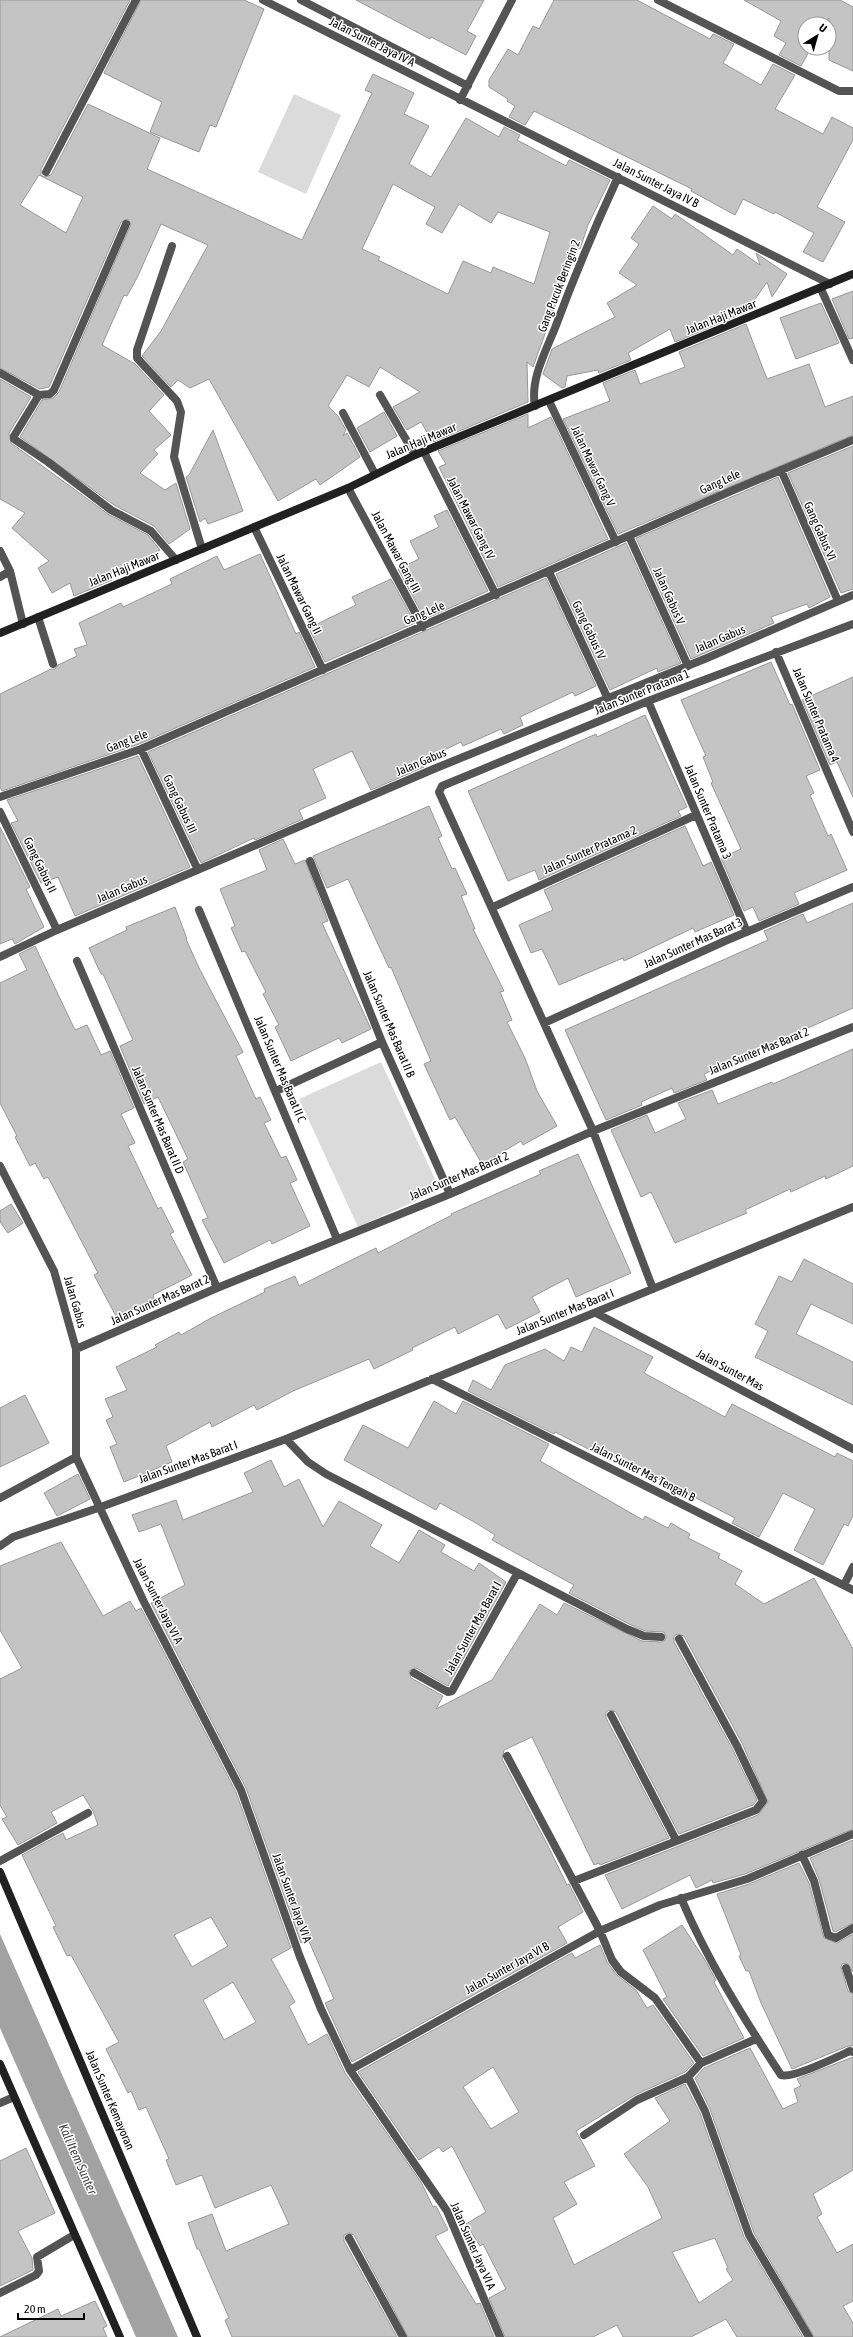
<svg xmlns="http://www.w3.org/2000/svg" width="853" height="2337" font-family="'Asap Condensed',sans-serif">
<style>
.green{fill:#dbdbdb}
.water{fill:#a2a2a2}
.building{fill:#c4c4c4;stroke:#989898;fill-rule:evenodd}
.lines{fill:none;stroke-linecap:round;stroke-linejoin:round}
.lane{stroke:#545454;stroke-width:8}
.street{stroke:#545454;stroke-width:8}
.secondary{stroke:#212121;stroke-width:8}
.labels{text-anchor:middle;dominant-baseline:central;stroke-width:3;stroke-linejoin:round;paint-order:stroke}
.street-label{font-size:12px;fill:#000;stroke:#fff}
.water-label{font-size:13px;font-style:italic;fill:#434343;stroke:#fff}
</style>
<rect width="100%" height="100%" fill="#fff"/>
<path class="green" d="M294 94 341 115 306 194 258 172Z
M381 1062 440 1190 358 1227 299 1099Z"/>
<path class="water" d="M0 1934 178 2337H136L0 2028Z"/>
<path class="building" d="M0 0H130L41 169V175L44 177 51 175 88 104 160 138 147 169 302 240 372 93 365 90 373 74 414 93 404 114 429 126 409 164 431 177 466 118 499 137 504 127 520 135 517 140 566 166 569 160 610 180 588 225 580 249 576 248 533 367 527 362 528 402 433 442 421 422 407 430 393 407 420 392 380 367 369 387 347 375 328 406 338 416 346 430 343 436 347 433 360 457 320 485 316 479 278 501 209 379 190 388 178 380 171 387 142 356 161 331 208 245 161 224 137 278 127 296 124 295 102 345 135 364 164 395 149 411 171 435 154 450 158 454 140 473 165 490 176 483 190 529 169 544 154 526 114 505 20 437 42 400 53 398 59 392 131 224 128 219 121 222 49 387 40 389 0 368ZM39 175 83 197 66 233 20 205ZM393 184 435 207 426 224 442 233 459 204 491 223 498 212 550 232 534 284 493 267 491 273 463 261 448 294 378 260 380 257 362 249Z
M141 0H244L264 9 216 127 210 125 199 152 150 132 162 102 104 73Z
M356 0H484L467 31 476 36 466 55 431 37 430 39Z
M554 0H637L710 39 713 34 734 44 723 63 761 85 773 64 795 75 775 109 823 134 832 117 853 128V140L817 207 845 222 823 262 803 252 814 233 775 212 774 214 743 199 735 215 691 191 692 189 534 111 525 125 509 117 515 106 507 101 508 99 489 87V80L508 49 518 55 533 26 539 29Z
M744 0H840L853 7V71L829 60V18L825 24H805V48H811L801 66 779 55 786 43 774 36 781 21Z
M653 206 672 219 675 214 733 255 737 249 760 265 756 253 787 274 772 297 767 282 746 312 675 342 670 329 628 353 631 360 599 373 598 370 567 376 565 387 562 388 543 374 552 349 615 317 607 303 637 285 619 273 639 244 631 238Z
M853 291V338L849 339 832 299Z
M821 303 839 343 796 359 780 318Z
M746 324 767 379 809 364 825 407 853 396V435L618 534 563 419 610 401 603 383 635 370 640 384 685 367 679 352Z
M0 379 31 397 9 433 11 443 108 514 148 535 160 550 149 558 109 574 112 580 74 596 70 583 52 593 38 568 49 561 12 528 25 513 0 499Z
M384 412 397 436 370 452 357 428Z
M528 414V428L551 417 608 539 498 587 439 467 446 464 438 451Z
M213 430 243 511 208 524 205 518 200 522 186 477 189 475Z
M853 446V589L841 593 788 473Z
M778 477 830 597 809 608 807 604 771 617 774 623 691 659 636 538Z
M447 510 488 591 425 619 398 569 419 559 410 541 439 527 434 516Z
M626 543 681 663 658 672 657 668 610 690 556 574Z
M260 554 296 634 299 632 315 667 139 744 2 791 0 787V694L51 669H55L58 665 77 656 74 649 87 645 79 623 121 603 123 607 172 584 170 579 217 556 224 570Z
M546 578 596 686 575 696 573 692 520 717 523 725 504 734 501 729 463 746 461 742 421 761 424 767 371 790 352 751 313 769 326 798 299 810 303 819 255 840 254 838 201 863 148 752Z
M391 579 415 623 325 662 309 628 356 605 352 597Z
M771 662 790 705 792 704 820 770 806 776 814 793 810 795 828 836 831 834 847 870 794 893 799 904 759 921 753 907 744 911 721 858 741 849 711 783 713 782 703 757 706 756 681 700Z
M853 677V797L837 762 830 765 802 700Z
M645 715 687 807 678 811 681 816 539 880 535 870 508 881 468 791 596 734 597 737Z
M138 756 190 867 75 916 58 877 41 883 11 823 18 821 7 800Z
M429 806 442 836 438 838 452 869 455 868 467 894 461 896 475 929H473L504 991 500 992 512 1020 507 1022 525 1058 537 1091 557 1126 523 1145 521 1141 482 1164 455 1117 450 1120 424 1064 431 1061 391 967 389 968 348 879 327 888 313 856Z
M685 826 703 866 711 862 734 915 695 932 693 928 624 961 623 958 559 985 542 949 531 953 519 925 553 910 544 890Z
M0 827 30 887 26 889 44 927 15 944 12 939 0 944Z
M283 839 295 864 305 860 328 921 322 923 371 1029 342 1043 339 1038 291 1061 275 1027 279 1025 263 994 266 992 245 951 242 952 231 928 235 926 220 889 267 870 259 850Z
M853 903V1008L704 1074 707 1080 674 1093 672 1088 641 1102 642 1105 606 1120 565 1030 768 940 764 931 803 914 807 923Z
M175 907 187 939H186L199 968 243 1052 236 1056 256 1099 260 1097 271 1120 264 1123 281 1158 286 1156 297 1180 290 1183 310 1226 272 1244 270 1240 224 1263 202 1220 208 1218 183 1162 188 1159 158 1097 144 1104 120 1046 133 1040 103 974H101L89 948 127 930 126 927Z
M35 946 75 1030 87 1025 101 1055 110 1051 134 1108 121 1114 135 1143 128 1146 158 1209 161 1207 174 1232 170 1234 192 1275 153 1295 154 1298 117 1318 94 1275 98 1273 48 1177 44 1179 35 1163 30 1166 15 1137 17 1136 0 1103V983L27 970 19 954Z
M853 1049V1166L826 1179 825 1176 791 1192 790 1189 745 1210 747 1213 675 1243 651 1192 641 1197 611 1130 647 1115 655 1133 686 1119 678 1103 712 1090 718 1104 772 1082 773 1084Z
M578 1154 631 1273 576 1297 568 1278 532 1297 540 1312 506 1329 498 1314 458 1334 455 1327 412 1348 413 1350 374 1369 369 1359 293 1391 257 1410 254 1405 212 1427 210 1422 166 1446 172 1462 124 1482 110 1447 117 1444 106 1420 113 1417 105 1399 127 1390 116 1367 157 1347 155 1345 179 1332 181 1335 211 1318 265 1292 264 1289 295 1276 299 1286 376 1248 378 1253 452 1215 451 1214 541 1174 539 1171Z
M11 1204 23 1223 8 1233 0 1222V1211Z
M804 1259 853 1284V1324L811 1304 796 1334 853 1362V1405L755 1357 768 1331 755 1324 779 1276 792 1282Z
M594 1327 653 1357 644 1373 725 1417 732 1404 835 1457 837 1453 853 1461V1516L848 1526 844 1524 823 1565 794 1550 815 1509 783 1493 759 1537 732 1523 735 1518 628 1463 602 1452 600 1455 555 1432 554 1434 468 1391 473 1380 491 1390 505 1365 545 1349 564 1361 571 1347 582 1352Z
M25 1395 49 1443 0 1467V1408Z
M434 1401 456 1414 463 1401 549 1444 540 1461 643 1520 645 1516 668 1528 671 1523 690 1534 688 1538 720 1554 718 1558 742 1571 735 1584 764 1604 814 1578 853 1649V1829L745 1874 713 1883 712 1880 696 1888 690 1875 622 1909 605 1875 758 1815 768 1802 742 1743 684 1636 677 1634 674 1636V1642L732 1748 757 1800 753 1805 679 1834 616 1712 609 1710 606 1712V1718L669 1838 600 1865 599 1863 594 1865 532 1737 504 1750 502 1759 547 1844 567 1885 569 1884 583 1912 558 1927 567 1943 352 2062 325 2003 334 1999 308 1939 301 1943 246 1788 151 1603 185 1585 161 1524 139 1532 132 1515 176 1500 183 1520 253 1492 244 1473 271 1460 284 1487 299 1479 323 1527 339 1501 382 1525 370 1546 399 1563 419 1530 445 1545 441 1552 474 1571 479 1563 506 1582 448 1686 416 1668 409 1671 411 1678 443 1696 436 1709 492 1680 540 1604 557 1615 564 1603 642 1641 661 1642 665 1640 666 1637 664 1632 645 1631 629 1624 569 1593 574 1585 492 1540 495 1535 476 1523 440 1503 436 1510 344 1460 363 1425 408 1448Z
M78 1474 90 1499 57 1516 44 1493Z
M61 1542 103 1616 130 1601 136 1611 141 1608 236 1792 291 1948 271 1959 295 2002 289 2006 308 2045 327 2034 345 2073 421 2182 433 2207 436 2206 448 2230 435 2236 476 2304 480 2303 494 2337H408L354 2235 349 2233 344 2235V2241L397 2337H232L225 2320 229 2318 199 2249H197L188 2223 212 2214 226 2251 289 2224 271 2185 215 2208 202 2175 176 2185 166 2160 169 2159 146 2107 139 2110 131 2091 128 2093 106 2049 119 2042 71 1955 67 1956 53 1927 56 1926 22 1855 63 1833 66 1840 98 1825 93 1811 83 1795 51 1812 57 1823 18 1845 2 1819 7 1817 0 1805V1679L22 1668 0 1630V1566ZM211 1917 228 1946 192 1967 174 1935ZM233 1982 256 2022 224 2040 203 2000Z
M853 1840V1923L835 1932 833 1931 819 1879 810 1858Z
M799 1863 809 1883 824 1938 837 1943 853 1934V1972L847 1963 842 1964 841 1967 848 1991 853 1994V2046H848L792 2069 761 2003 749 1971H746L739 1956 741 1955 717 1894 749 1884Z
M682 1925 705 1960 716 1980 714 1982 744 2038 703 2056 663 1999 667 1997 643 1950Z
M600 1945 607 1962 617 1975 636 1990 647 2008 653 2005 694 2063 685 2072 635 2095 576 2131 595 2166 564 2182 577 2204 553 2218 574 2265 662 2218 648 2187 624 2154 670 2121 655 2098 685 2084 700 2113 744 2237 803 2337H737L726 2319 691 2337H623L617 2325 593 2337H505L489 2298 506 2289 483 2244 480 2246 466 2224 486 2212 452 2146 443 2152 439 2147 419 2160 358 2072 572 1953 575 1958ZM493 2067 519 2112 491 2129 463 2087ZM715 2238 728 2268 726 2269 733 2280 699 2303 672 2252Z
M750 2048 783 2109 798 2102 794 2089 801 2086 797 2079 853 2057V2170L813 2194 822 2214 817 2217 837 2253 853 2244V2301L843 2306 853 2323V2337H814L754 2233 710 2109 695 2078 704 2068Z
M26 2148 55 2213 18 2231 32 2258 33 2270 0 2286V2161Z
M95 2301 107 2326 103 2328 107 2337H0L58 2309 61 2316Z"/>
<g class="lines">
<path class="lane" d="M0 1546 13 1537 98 1508
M0 2103 14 2097"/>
<path class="street" d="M263 0 830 284
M301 0 468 86
M658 0 839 91H853
M460 100 512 0
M46 172 136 0
M172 246 137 350V358L177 401 181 412 174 457 202 549
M821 289 853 360
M0 373 39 395 14 436V439L48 462 111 510 151 531 176 560
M39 395 50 394 54 390 126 224
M380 395 415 455
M549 401 616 542
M535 406C530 380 545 353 555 328 574 277 595 227 618 177
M343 413 375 474
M424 452 496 595
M781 470 838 601
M348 488 423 627
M254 527 323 670
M629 536 688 666
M0 551 10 571 23 624
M549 572 608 699
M0 577 10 571
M38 617 53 664
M776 652 853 832
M648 701 747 932
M141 749 198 870
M0 797 141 749 731 491 853 440
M0 812 57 930
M310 861 382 1042 450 1194
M493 907 696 815
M199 910 337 1239
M0 957 57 930 436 768 707 658 853 595
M77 961 217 1288
M544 1023 725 941 853 887
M276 1091 382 1042
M0 1166 54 1271 76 1349V1457L144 1602 241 1790 300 1957 321 2009 350 2070 447 2211 500 2337
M653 1289 593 1131 439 792 442 786 648 701 853 624
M596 1313 853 1449
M76 1349 217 1288 450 1194 593 1131 853 1027
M432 1379 853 1590
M286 1439 308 1462 326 1474 627 1629 644 1636 661 1637
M0 1498 76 1457
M98 1508 286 1439 853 1207
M844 1585 853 1567
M414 1673 448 1692 452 1691 517 1574
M611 1715 676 1840
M507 1756 600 1931 612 1960 621 1972 655 1998 701 2063
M802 1855 814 1881 828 1935 836 1938 853 1928
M0 1861 88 1813
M574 1881 756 1810 763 1801 737 1746 679 1639
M681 1898C707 1960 744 2019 781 2075 792 2079 837 2057 850 2051L853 2052
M846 1968 853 1989
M350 2070 600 1931 660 1905 747 1879 853 1834
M688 2077 705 2111 749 2235 809 2337
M584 2135 637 2100 688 2077 701 2063 756 2039
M349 2238 403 2337
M0 2293 36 2275 39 2271 37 2257 74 2235"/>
<path class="secondary" d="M0 633 348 488 415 455 853 274
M0 1872 197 2337
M0 2064 120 2337"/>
</g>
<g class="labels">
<g class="street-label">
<text transform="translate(372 42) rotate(27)">Jalan Sunter Jaya IV A</text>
<text transform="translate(656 183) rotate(27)">Jalan Sunter Jaya IV B</text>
<text transform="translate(559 286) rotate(-69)">Gang Pucuk Beringin 2</text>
<text transform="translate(721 317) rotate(-22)">Jalan Haji Mawar</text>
<text transform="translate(421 441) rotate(-23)">Jalan Haji Mawar</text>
<text transform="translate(593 466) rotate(65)">Jalan Mawar Gang V</text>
<text transform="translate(720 482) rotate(-24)">Gang Lele</text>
<text transform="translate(471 518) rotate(63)">Jalan Mawar Gang IV</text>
<text transform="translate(820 531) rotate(66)">Gang Gabus VI</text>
<text transform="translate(396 552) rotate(62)">Jalan Mawar Gang III</text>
<text transform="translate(124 569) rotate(-22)">Jalan Haji Mawar</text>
<text transform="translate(299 594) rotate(64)">Jalan Mawar Gang II</text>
<text transform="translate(669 596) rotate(66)">Jalan Gabus V</text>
<text transform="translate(424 613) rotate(-23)">Gang Lele</text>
<text transform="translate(589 630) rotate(65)">Gang Gabus IV</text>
<text transform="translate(720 639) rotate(-23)">Jalan Gabus</text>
<text transform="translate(642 692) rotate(-22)">Jalan Sunter Pratama 1</text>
<text transform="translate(816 715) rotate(67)">Jalan Sunter Pratama 4</text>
<text transform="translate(127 741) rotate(-21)">Gang Lele</text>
<text transform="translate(421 762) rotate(-23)">Jalan Gabus</text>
<text transform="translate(180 804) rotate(65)">Gang Gabus III</text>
<text transform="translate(708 812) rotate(67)">Jalan Sunter Pratama 3</text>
<text transform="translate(590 850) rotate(-24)">Jalan Sunter Pratama 2</text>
<text transform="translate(40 865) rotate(64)">Gang Gabus II</text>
<text transform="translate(122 889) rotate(-23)">Jalan Gabus</text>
<text transform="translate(693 943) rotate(-24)">Jalan Sunter Mas Barat 3</text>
<text transform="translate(389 1024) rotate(67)">Jalan Sunter Mas Barat II B</text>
<text transform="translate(759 1051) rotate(-22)">Jalan Sunter Mas Barat 2</text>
<text transform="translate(280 1069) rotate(67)">Jalan Sunter Mas Barat II C</text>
<text transform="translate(158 1120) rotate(67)">Jalan Sunter Mas Barat II D</text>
<text transform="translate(459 1176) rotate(-23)">Jalan Sunter Mas Barat 2</text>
<text transform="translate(160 1300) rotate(-24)">Jalan Sunter Mas Barat 2</text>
<text transform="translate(75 1302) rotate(74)">Jalan Gabus</text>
<text transform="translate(565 1312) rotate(-22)">Jalan Sunter Mas Barat I</text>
<text transform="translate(730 1370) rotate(28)">Jalan Sunter Mas</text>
<text transform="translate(188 1462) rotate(-20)">Jalan Sunter Mas Barat I</text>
<text transform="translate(643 1472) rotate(27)">Jalan Sunter Mas Tengah B</text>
<text transform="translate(158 1601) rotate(63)">Jalan Sunter Jaya VI A</text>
<text transform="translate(473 1628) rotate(-61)">Jalan Sunter Mas Barat I</text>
<text transform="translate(292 1898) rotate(70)">Jalan Sunter Jaya VI A</text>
<text transform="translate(507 1968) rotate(-29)">Jalan Sunter Jaya VI B</text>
<text transform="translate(110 2100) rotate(67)">Jalan Sunter Kemayoran</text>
<text transform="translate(473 2246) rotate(66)">Jalan Sunter Jaya VI A</text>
</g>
<g class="water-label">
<text transform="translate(78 2159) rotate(66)">Kali Item Sunter</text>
</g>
</g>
<g transform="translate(817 36) rotate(37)"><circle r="19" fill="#ffffff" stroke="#999999"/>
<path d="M0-3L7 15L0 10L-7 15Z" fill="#000000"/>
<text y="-6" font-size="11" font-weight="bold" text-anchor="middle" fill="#000000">U</text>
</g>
<path d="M18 2313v6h66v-6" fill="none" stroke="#000000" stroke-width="2"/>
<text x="24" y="2313" font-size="12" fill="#000000" stroke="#ffffff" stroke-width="3" paint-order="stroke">20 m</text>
</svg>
